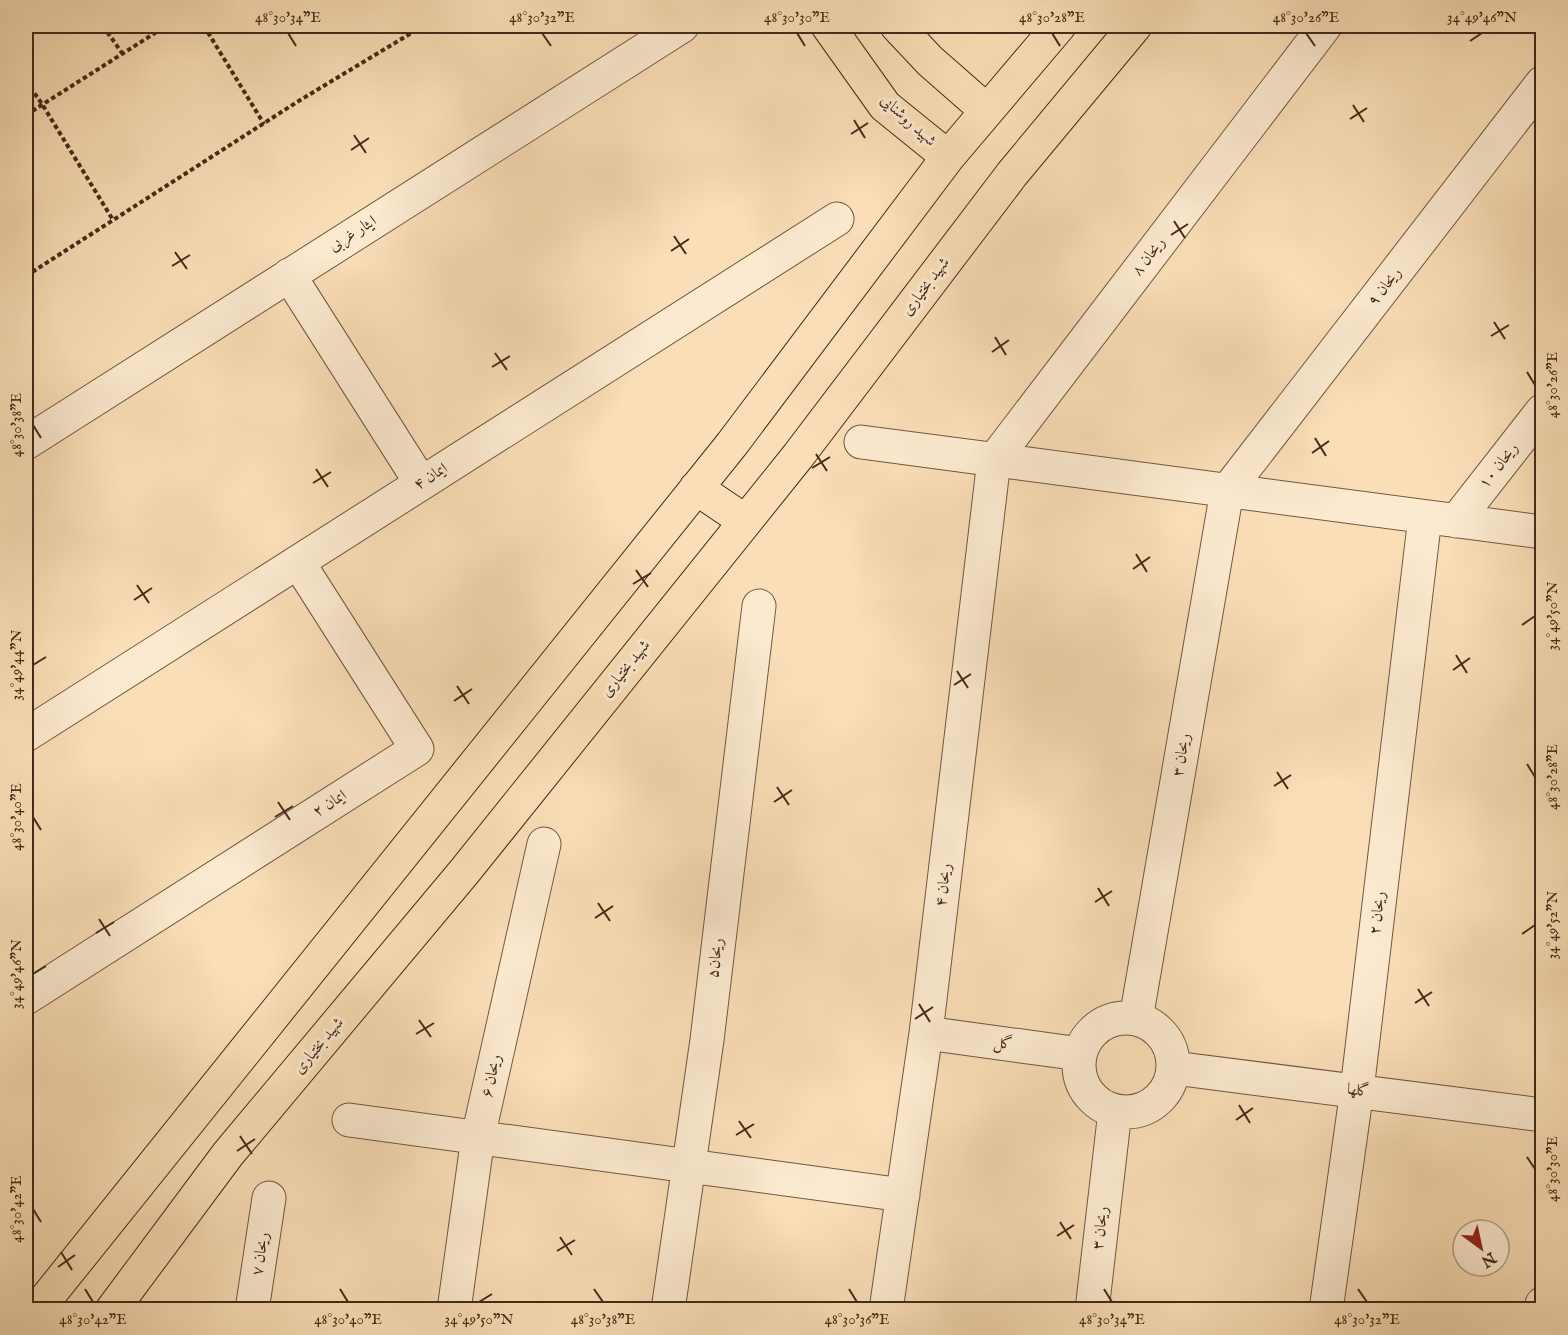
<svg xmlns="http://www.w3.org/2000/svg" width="1568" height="1335" font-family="'IM FELL English',Amiri,serif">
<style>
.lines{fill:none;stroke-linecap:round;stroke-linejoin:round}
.minor-casing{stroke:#715740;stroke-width:35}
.major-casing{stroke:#432a18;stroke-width:35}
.path{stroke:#432a18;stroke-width:4;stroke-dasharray:4.5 3;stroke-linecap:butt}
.minor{stroke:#fcead0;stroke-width:33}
.major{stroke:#fadeb7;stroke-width:33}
.ticks{fill:none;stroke:#432a18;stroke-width:2}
.labels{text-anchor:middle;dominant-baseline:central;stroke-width:6;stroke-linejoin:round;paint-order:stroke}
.street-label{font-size:16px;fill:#432a18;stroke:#fcead0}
.neatline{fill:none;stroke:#432a18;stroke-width:2}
.ticks-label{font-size:15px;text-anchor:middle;fill:#432a18}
</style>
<rect width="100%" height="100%" fill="#fadeb7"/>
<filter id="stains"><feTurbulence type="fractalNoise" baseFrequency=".00333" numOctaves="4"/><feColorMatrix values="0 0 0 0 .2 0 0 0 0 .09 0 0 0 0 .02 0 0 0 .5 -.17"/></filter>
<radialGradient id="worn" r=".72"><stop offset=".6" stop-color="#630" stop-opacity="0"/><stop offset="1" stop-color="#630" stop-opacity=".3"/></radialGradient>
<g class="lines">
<g class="minor-casing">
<path id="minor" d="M289 275 421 483
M861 442 1542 532
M26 443 682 26
M1456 521 1542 411
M26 735 837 219
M26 998 417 749 298 562
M1079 1065a47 47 0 1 1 94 0a47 47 0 1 1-94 0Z
M1136 1019 1227 491 1542 83
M926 1033 1080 1054
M1174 1068 1542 1115
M349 1120 903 1195
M252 1310 269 1198
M454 1310 478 1137 544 844
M668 1310 707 1040 759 606
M886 1310 926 1033 994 460 1325 26
M1092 1310 1115 1111
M1326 1310 1357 1090 1425 517
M1542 1310V1304"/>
</g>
<g class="major-casing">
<path id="major" d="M828 26 885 106 948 157
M897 26 930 61 987 111
M696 488 745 521
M37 1310 732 444 948 157 1059 26
M112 1310 228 1154 464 872 798 456 1012 174 1135 26"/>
</g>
<path class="path" d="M103 26 122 53
M204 26 264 124
M26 34 38 26
M26 81 42 104 113 220
M26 115 166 26
M26 276 297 102 423 26"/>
<use href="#minor" class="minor"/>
<use href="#major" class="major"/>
</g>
<path class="ticks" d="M288 33 296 46M542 33 551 46M797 33 805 46M1052 33 1060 46M1306 33 1315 46M1470 41 1482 33M1353 105 1364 122M1350 119 1367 108M854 120 865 138M851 134 868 123M354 135 366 153M351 150 369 138M1174 221 1185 238M1171 235 1188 224M674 236 686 254M671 251 689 239M175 252 187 269M172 266 190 255M1494 322 1505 339M1491 336 1509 325M995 337 1006 355M992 352 1009 340M495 353 507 370M492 367 510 356M1527 372 1535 385M33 425 41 438M1315 438 1326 456M1312 453 1329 441M816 454 827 471M812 468 830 457M316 469 328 487M313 483 331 472M1136 554 1147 572M1133 569 1150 557M636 570 648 587M633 584 651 573M137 585 149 603M134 600 152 588M1522 625 1535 616M1456 655 1467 673M33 665 46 657M1453 670 1470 658M957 671 968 688M954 685 971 674M457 686 469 704M454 701 472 689M1527 764 1535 777M1277 772 1288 789M1274 786 1291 775M777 787 789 805M278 802 290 820M774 802 792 790M33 817 41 830M275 817 293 806M1098 888 1109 906M1095 902 1112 891M598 903 610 921M595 918 613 906M99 919 110 936M96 933 114 922M1522 934 1535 925M33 974 46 966M1418 989 1429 1006M1415 1003 1432 992M919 1004 930 1022M915 1019 933 1007M419 1020 431 1037M416 1034 434 1023M1239 1105 1250 1123M1236 1120 1253 1108M739 1121 751 1138M736 1135 754 1124M240 1136 252 1154M237 1151 255 1139M1527 1157 1535 1169M33 1209 41 1222M1060 1222 1071 1239M1057 1236 1074 1225M560 1237 572 1255M557 1251 575 1240M61 1252 72 1270M58 1267 75 1255M85 1289 93 1302M340 1289 348 1302M594 1289 603 1302M849 1289 857 1302M1104 1289 1112 1302M1358 1289 1367 1302M479 1302 492 1294"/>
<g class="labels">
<g class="street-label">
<text transform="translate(908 121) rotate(42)">شهید روشنایی</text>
<text transform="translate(353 234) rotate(-32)">ایثار غربی</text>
<text transform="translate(1149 257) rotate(-53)">ریحان ۸</text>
<text transform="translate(926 287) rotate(-53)">شهید بختیاری</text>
<text transform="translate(1385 287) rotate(-52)">ریحان ۹</text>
<text transform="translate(1499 466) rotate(-52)">ریحان ۱۰</text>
<text transform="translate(431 477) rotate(-32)">ایمان ۴</text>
<text transform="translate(626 669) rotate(-51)">شهید بختیاری</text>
<text transform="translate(1182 755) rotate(-80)">ریحان ۳</text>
<text transform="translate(330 804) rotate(-32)">ایمان ۲</text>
<text transform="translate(944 885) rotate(-83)">ریحان ۴</text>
<text transform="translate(1378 913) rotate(-83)">ریحان ۲</text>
<text transform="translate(716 958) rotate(-83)">ریحان۵</text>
<text transform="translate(1003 1044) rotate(8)">گل</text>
<text transform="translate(319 1046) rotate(-50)">شهید بختیاری</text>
<text transform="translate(492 1076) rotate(-77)">ریحان ۶</text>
<text transform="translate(1358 1091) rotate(7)">گلها</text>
<text transform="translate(1101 1228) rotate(-83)">ریحان ۳</text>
<text transform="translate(261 1254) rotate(-81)">ریحان ۷</text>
</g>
</g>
<rect width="1568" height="1335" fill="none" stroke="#fadeb7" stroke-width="66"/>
<g transform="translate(1481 1248) rotate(147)"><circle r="28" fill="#fcead0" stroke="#b29d86" stroke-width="1.5"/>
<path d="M0-4.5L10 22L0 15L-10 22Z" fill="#8f2418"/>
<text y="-9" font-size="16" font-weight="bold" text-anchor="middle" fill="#432a18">N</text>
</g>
<rect x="33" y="33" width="1502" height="1269" class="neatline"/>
<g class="ticks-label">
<text x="288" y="22">48°30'34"E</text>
<text x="542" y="22">48°30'32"E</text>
<text x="797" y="22">48°30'30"E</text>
<text x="1052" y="22">48°30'28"E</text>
<text x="1306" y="22">48°30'26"E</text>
<text x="1482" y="22">34°49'46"N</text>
<text transform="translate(1552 385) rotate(-90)" y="5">48°30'26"E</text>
<text transform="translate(16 425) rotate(-90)" y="5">48°30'38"E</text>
<text transform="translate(1552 616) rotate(-90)" y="5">34°49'50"N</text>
<text transform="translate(16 665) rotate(-90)" y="5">34°49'44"N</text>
<text transform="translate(1552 777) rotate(-90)" y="5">48°30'28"E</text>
<text transform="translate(16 817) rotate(-90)" y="5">48°30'40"E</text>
<text transform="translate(1552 925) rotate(-90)" y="5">34°49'52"N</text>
<text transform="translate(16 974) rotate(-90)" y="5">34°49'46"N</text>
<text transform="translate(1552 1169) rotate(-90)" y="5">48°30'30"E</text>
<text transform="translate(16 1209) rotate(-90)" y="5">48°30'42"E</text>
<text x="93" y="1324">48°30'42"E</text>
<text x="348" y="1324">48°30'40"E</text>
<text x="479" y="1324">34°49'50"N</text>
<text x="603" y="1324">48°30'38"E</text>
<text x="857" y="1324">48°30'36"E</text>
<text x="1112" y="1324">48°30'34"E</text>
<text x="1367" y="1324">48°30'32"E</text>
</g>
<rect width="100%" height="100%" filter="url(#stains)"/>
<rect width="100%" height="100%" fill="url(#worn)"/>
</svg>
